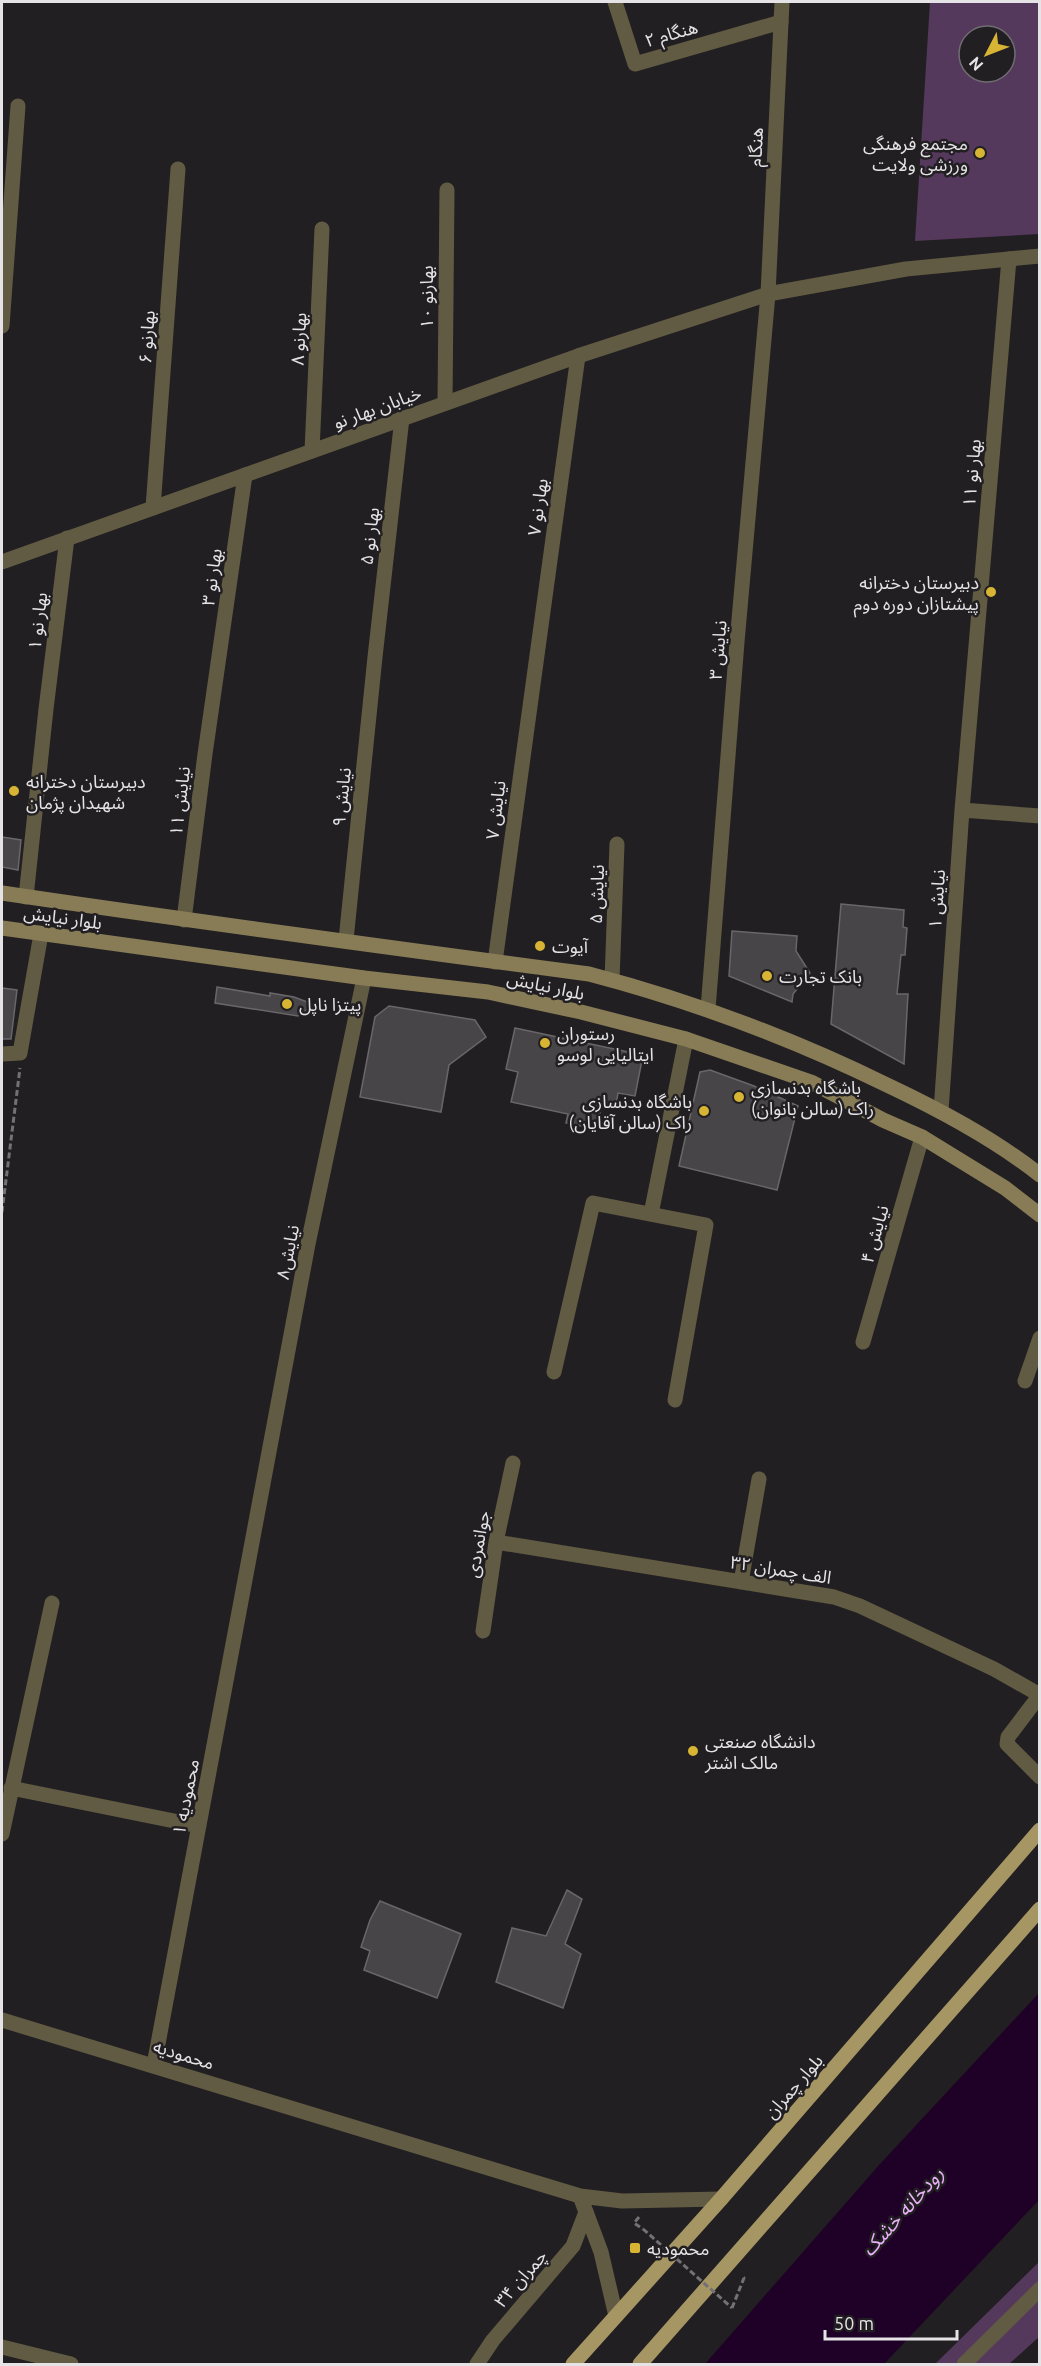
<svg xmlns="http://www.w3.org/2000/svg" width="1041" height="2366" font-family="Ubuntu,'Noto Sans Arabic',sans-serif">
<style>
.green{fill:#55395d;fill-rule:evenodd}
.water{fill:#1f0027}
.building{fill:#484549;stroke:#69666a;stroke-width:1.5}
.lines{fill:none;stroke-linecap:round;stroke-linejoin:round}
.path{stroke:#737173;stroke-width:3;stroke-dasharray:6 3;stroke-linecap:butt}
.minor{stroke:#625b43;stroke-width:15}
.tertiary{stroke:#625b43;stroke-width:15}
.secondary{stroke:#887c56;stroke-width:15}
.primary{stroke:#a59663;stroke-width:15}
.path-bridge{stroke:#737173;stroke-width:3;stroke-dasharray:6 3;stroke-linecap:butt}
.poi-dot{fill:#d7b434;stroke:#221f22;stroke-width:2}
.labels{text-anchor:middle;dominant-baseline:central;stroke-width:5;stroke-linejoin:round;paint-order:stroke}
.street-label{font-size:18px;fill:#e5e3e5;stroke:#221f22}
.poi-label{font-size:18px;fill:#e5e3e5;stroke:#221f22;text-anchor:start}
.water-label{font-size:20px;font-style:italic;fill:#e9b1f8;stroke:#221f22}
</style>
<rect width="100%" height="100%" fill="#221f22"/>
<path class="green" d="M930 2H1039V234L915 241ZM969 36H1005V72H969Z
M1039 2262V2337L1009 2364H935Z"/>
<path class="water" d="M1039 1993V2200L884 2364H705L880 2164Z"/>
<path class="building" d="M2 837 21 840 18 870 2 867Z
M841 904 904 910 903 927 907 928 905 955H901L897 994H908L904 1064 831 1024Z
M732 931 797 936 796 951 810 973 793 994 792 1002 729 976Z
M217 987 270 996V993L294 997 315 1005 298 1016 215 1003Z
M2 988 17 990 11 1039H2Z
M389 1006 475 1020 486 1037 449 1065 441 1112 360 1097 375 1017Z
M515 1028 643 1055 635 1096 618 1093 616 1105 602 1102 597 1129 566 1123 568 1114 511 1102 518 1072 506 1069Z
M710 1070 754 1086 798 1106 777 1190 679 1166 700 1072Z
M567 1890 582 1899 565 1944 581 1954 563 2008 496 1982 512 1928 546 1936Z
M380 1901 461 1934 437 1998 364 1970 370 1951 361 1947 370 1920Z"/>
<g class="lines">
<path class="path" d="M2 1212 20 1068
M639 2217 634 2223 643 2229
M732 2308 744 2278 741 2276"/>
<path class="minor" d="M615 2 635 64 781 22
M2 326 18 106
M445 403 447 190
M312 451 322 229
M153 508 178 169
M962 810 1040 816
M26 897 46 709 67 538
M184 920 205 754 245 475
M346 940 375 657 402 418
M495 962 578 356
M612 980 617 844
M708 1009 737 642 768 294
M2 1054 20 1053 41 934
M941 1111 962 810 1009 259
M651 1214 686 1039
M863 1342 922 1137
M554 1372 593 1203 706 1225 675 1400
M1025 1381 1040 1338
M496 1542 834 1597 860 1606 994 1669 1040 1695
M741 1582 759 1479
M483 1631 496 1542 513 1463
M1040 1695 1008 1737 1007 1744 1040 1777
M11 1788 199 1826
M2 1834 52 1603
M154 2065 308 1244 364 978
M2 2347 71 2364
M477 2364 493 2340 573 2246 586 2212
M964 2364 1040 2289"/>
<path class="tertiary" d="M768 294 782 2
M2 562 578 356 768 294 906 269 1040 256
M2 2020 580 2196 622 2201 721 2199
M580 2196 601 2252 616 2316"/>
<path class="secondary" d="M2 893C197 922 393 948 589 974 692 1001 791 1038 887 1085 940 1110 993 1138 1040 1175
M2 928 364 978 488 992 581 1012 686 1039 811 1082 883 1120 922 1137 1005 1188 1040 1215"/>
<path class="primary" d="M573 2364 721 2199 1040 1830
M640 2364 1040 1909"/>
<path class="path-bridge" d="M643 2229 732 2308"/>
</g>
<g class="poi-dot">
<circle cx="980" cy="153" r="6"/>
<circle cx="991" cy="592" r="6"/>
<circle cx="14" cy="791" r="6"/>
<circle cx="540" cy="946" r="6"/>
<circle cx="767" cy="976" r="6"/>
<circle cx="287" cy="1004" r="6"/>
<circle cx="545" cy="1043" r="6"/>
<circle cx="739" cy="1097" r="6"/>
<circle cx="704" cy="1111" r="6"/>
<circle cx="693" cy="1751" r="6"/>
<rect x="629" y="2242" width="12" height="12" rx="3"/>
</g>
<g class="labels">
<g class="street-label">
<text transform="translate(671 33) rotate(-16)">۲ هنگام</text>
<text transform="translate(755 147) rotate(-87)">هنگام</text>
<text transform="translate(426 297) rotate(-90)">۱۰ بهارنو</text>
<text transform="translate(146 337) rotate(-86)">۶ بهارنو</text>
<text transform="translate(298 339) rotate(-87)">۸ بهارنو</text>
<text transform="translate(377 407) rotate(-20)">خیابان بهار نو</text>
<text transform="translate(971 473) rotate(-85)">۱۱ بهار نو</text>
<text transform="translate(537 507) rotate(-82)">۷ بهار نو</text>
<text transform="translate(369 536) rotate(-83)">۵ بهار نو</text>
<text transform="translate(211 577) rotate(-82)">۳ بهار نو</text>
<text transform="translate(37 621) rotate(-83)">۱ بهار نو</text>
<text transform="translate(717 650) rotate(-85)">نیایش ۳</text>
<text transform="translate(341 797) rotate(-84)">نیایش ۹</text>
<text transform="translate(179 801) rotate(-83)">نیایش ۱۱</text>
<text transform="translate(495 810) rotate(-83)">نیایش ۷</text>
<text transform="translate(596 894) rotate(-88)">نیایش ۵</text>
<text transform="translate(936 899) rotate(-86)">نیایش ۱</text>
<text transform="translate(63 917) rotate(8)">بلوار نیایش</text>
<text transform="translate(546 985) rotate(12)">بلوار نیایش</text>
<text transform="translate(874 1234) rotate(-74)">نیایش ۴</text>
<text transform="translate(287 1252) rotate(-79)">نیایش۸</text>
<text transform="translate(477 1544) rotate(-80)">جوانمردی</text>
<text transform="translate(781 1569) rotate(9)">۳۲ الف چمران</text>
<text transform="translate(185 1797) rotate(-79)">۱ محمودیه</text>
<text transform="translate(184 2054) rotate(17)">محمودیه</text>
<text transform="translate(793 2086) rotate(-49)">بلوار چمران</text>
<text transform="translate(520 2278) rotate(-49)">۳۴ چمران</text>
</g>
<g class="poi-label">
<text x="968" y="143" text-anchor="end">مجتمع فرهنگی<tspan x="968" dy="21">ورزشی ولایت</tspan></text>
<text x="979" y="582" text-anchor="end">دبیرستان دخترانه<tspan x="979" dy="21">پیشتازان دوره دوم</tspan></text>
<text x="26" y="781">دبیرستان دخترانه<tspan x="26" dy="21">شهیدان پژمان</tspan></text>
<text x="552" y="946">آیوت</text>
<text x="779" y="976">بانک تجارت</text>
<text x="299" y="1004">پیتزا ناپل</text>
<text x="557" y="1033">رستوران<tspan x="557" dy="21">ایتالیایی لوسو</tspan></text>
<text x="751" y="1087">باشگاه بدنسازی<tspan x="751" dy="21">راک (سالن بانوان)</tspan></text>
<text x="692" y="1101" text-anchor="end">باشگاه بدنسازی<tspan x="692" dy="21">راک (سالن آقایان)</tspan></text>
<text x="705" y="1741">دانشگاه صنعتی<tspan x="705" dy="21">مالک اشتر</tspan></text>
<text x="647" y="2248">محمودیه</text>
</g>
<g class="water-label">
<text transform="translate(902 2211) rotate(-48)">رودخانه خشک</text>
</g>
</g>
<rect width="1041" height="2366" fill="none" stroke="#e5e3e5" stroke-width="6"/>
<g transform="translate(987 54) rotate(228)"><circle r="28" fill="#221f22" stroke="#706d70" stroke-width="1.5"/>
<path d="M0-4.5L10 22L0 15L-10 22Z" fill="#d7b434"/>
<text y="-9" font-size="16" font-weight="bold" text-anchor="middle" fill="#e5e3e5">N</text>
</g>
<path d="M825 2330v9h132v-9" fill="none" stroke="#e5e3e5" stroke-width="3"/>
<text x="834" y="2330" font-size="18" fill="#e5e3e5" stroke="#221f22" stroke-width="4.5" paint-order="stroke">50 m</text>
</svg>
